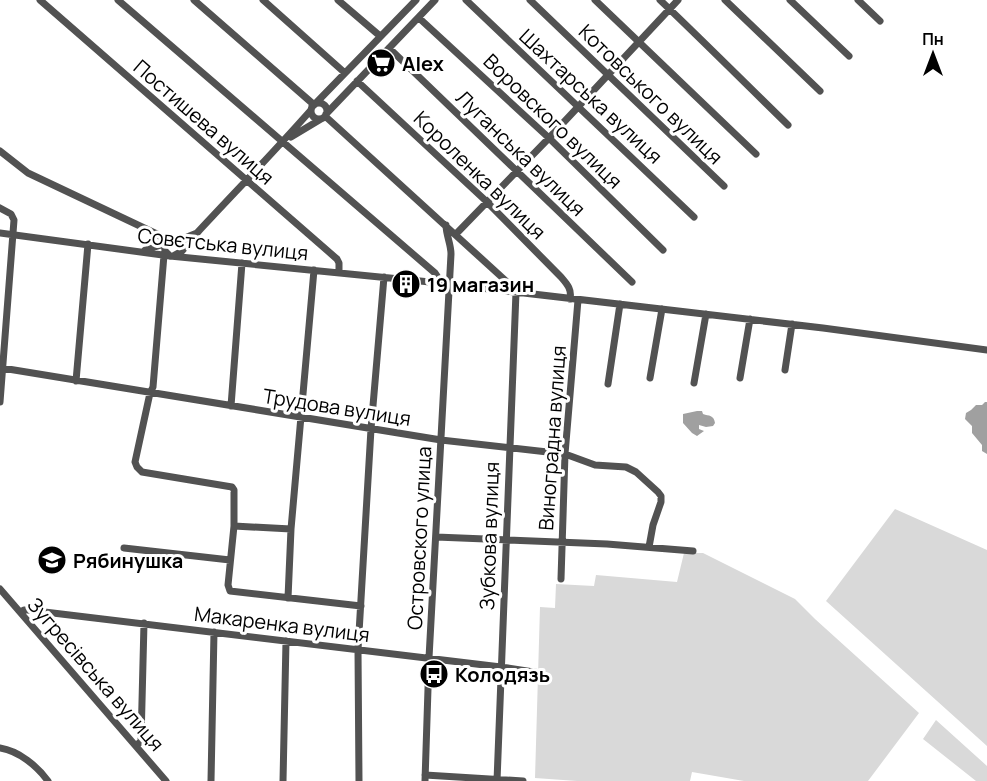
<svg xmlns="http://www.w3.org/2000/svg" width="987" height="781" font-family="Manrope,sans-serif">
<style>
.green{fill:#d9d9d9}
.water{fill:#a0a0a0}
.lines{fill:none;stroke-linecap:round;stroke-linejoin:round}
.minor{stroke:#525252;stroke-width:7}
.labels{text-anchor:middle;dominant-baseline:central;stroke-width:6;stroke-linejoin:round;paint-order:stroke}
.poi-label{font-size:20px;font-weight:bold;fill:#000;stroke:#fff;text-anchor:start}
.street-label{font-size:20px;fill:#000;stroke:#fff}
</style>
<rect width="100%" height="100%" fill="#fff"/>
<path class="green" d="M895 509 987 550V746L826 601Z
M684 553H703L795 599 815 619 919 713 868 781H744L692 772 690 781H577L535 778 540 607 555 608 556 584 594 586 596 575 677 582Z
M936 720 987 766V781H976L923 739Z"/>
<path class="water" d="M985 402H987V454L982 451V445L972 433V426L965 419 966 413 971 410 976 405H982Z
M697 411H702L703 414C709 416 714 415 715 423L713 426 706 427 699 425V429L704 431 697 436 692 433 683 423V414Z"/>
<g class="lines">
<path class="minor" d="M40 0 337 259 339 263V273
M118 0 435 273 437 276 430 282
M194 0 312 103V107
M263 0 345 73
M338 0 380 36
M466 0 694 217
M530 0 724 186
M595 0 756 154
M660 0C703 41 745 83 788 125
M725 0 820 91
M790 0 849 56
M858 0 880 21
M419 18 549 138 663 250
M389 48 632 282
M357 81 486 201 561 277C567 284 572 289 570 299
M311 111a8 8 0 1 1 16 0a8 8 0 1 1-16 0Z
M314 105 416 0
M326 114 435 0
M325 116 506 281 507 283V291
M291 137 321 119
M0 151 28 173 159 235 164 241 165 251 170 256
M0 208 11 214 14 220 0 402
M0 233 170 256 430 282 823 328 987 350
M456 234 549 138 678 0
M145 250 187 237 197 233C235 192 274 152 311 110
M164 255 153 387 150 393 135 462 137 467 142 472 232 487 234 490V526L228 585 230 591 361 606
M173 256 182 251 197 233
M2 368 441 440 565 454 595 465 626 467 636 472 658 492 661 496V502L653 525 649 547
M785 370 792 324
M650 378 662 309
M740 378 750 319
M76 381 88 244
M694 383 706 314
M608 384 620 304
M231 406 242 263
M234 526 291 529
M436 537 607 544 693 551
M124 548 230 560
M561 579 565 454 578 300
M0 589 166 781
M288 598 291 529 314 270
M21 612 24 610H28L501 667 540 673
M136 746 141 741 144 623
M0 748C19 751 37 766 48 781
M425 775 523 781
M211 781 214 632
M283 781 286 641
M359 781 358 650 371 429 384 277
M425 781 429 658 451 254C451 244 446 235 446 225
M497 781 516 292"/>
</g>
<defs>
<g id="supermarket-disc" transform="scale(1.5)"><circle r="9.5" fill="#000" stroke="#fff"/><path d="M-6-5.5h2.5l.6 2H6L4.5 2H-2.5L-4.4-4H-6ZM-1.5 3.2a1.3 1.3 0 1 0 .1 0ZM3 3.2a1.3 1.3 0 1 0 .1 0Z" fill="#fff"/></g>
<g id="building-disc" transform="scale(1.5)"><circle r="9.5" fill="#000" stroke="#fff"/><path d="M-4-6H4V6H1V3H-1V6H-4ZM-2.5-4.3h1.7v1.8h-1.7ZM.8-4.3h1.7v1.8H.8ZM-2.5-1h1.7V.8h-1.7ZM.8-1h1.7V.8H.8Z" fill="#fff"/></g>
<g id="school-disc" transform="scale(1.5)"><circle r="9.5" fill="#000" stroke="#fff"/><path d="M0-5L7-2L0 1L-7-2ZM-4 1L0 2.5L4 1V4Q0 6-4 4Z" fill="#fff"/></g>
<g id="bus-disc" transform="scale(1.5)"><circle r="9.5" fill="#000" stroke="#fff"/><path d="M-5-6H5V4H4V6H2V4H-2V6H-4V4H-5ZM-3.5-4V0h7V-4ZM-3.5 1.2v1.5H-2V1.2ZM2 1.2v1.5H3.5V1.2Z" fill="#fff"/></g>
</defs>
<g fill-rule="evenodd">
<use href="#supermarket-disc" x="381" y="63"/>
<use href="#building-disc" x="406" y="284"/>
<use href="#school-disc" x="52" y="560"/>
<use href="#bus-disc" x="434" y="674"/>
</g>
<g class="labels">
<g class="poi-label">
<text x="402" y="63">Alex</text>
<text x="427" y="284">19 магазин</text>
<text x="73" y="560">Рябинушка</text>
<text x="455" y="674">Колодязь</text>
</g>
<g class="street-label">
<text transform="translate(651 94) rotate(44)">Котовського вулиця</text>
<text transform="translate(591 96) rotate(43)">Шахтарська вулиця</text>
<text transform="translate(553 121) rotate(44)">Воровского вулиця</text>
<text transform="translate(204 122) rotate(41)">Постишева вулиця</text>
<text transform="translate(521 153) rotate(44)">Луганська вулиця</text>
<text transform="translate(480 175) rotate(44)">Короленка вулиця</text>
<text transform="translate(223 244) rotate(6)">Совєтська вулиця</text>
<text transform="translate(337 407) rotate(9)">Трудова вулиця</text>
<text transform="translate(552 438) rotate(-86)">Виноградна вулиця</text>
<text transform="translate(489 536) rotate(-88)">Зубкова вулиця</text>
<text transform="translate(419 538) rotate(-87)">Островского улица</text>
<text transform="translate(282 624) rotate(7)">Макаренка вулиця</text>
<text transform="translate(96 674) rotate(49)">Зугресівська вулиця</text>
</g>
</g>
<g transform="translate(933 54)" stroke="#ffffff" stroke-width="4.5" paint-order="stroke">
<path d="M0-4.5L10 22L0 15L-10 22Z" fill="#000000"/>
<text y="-9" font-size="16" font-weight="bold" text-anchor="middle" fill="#000000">Пн</text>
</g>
</svg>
